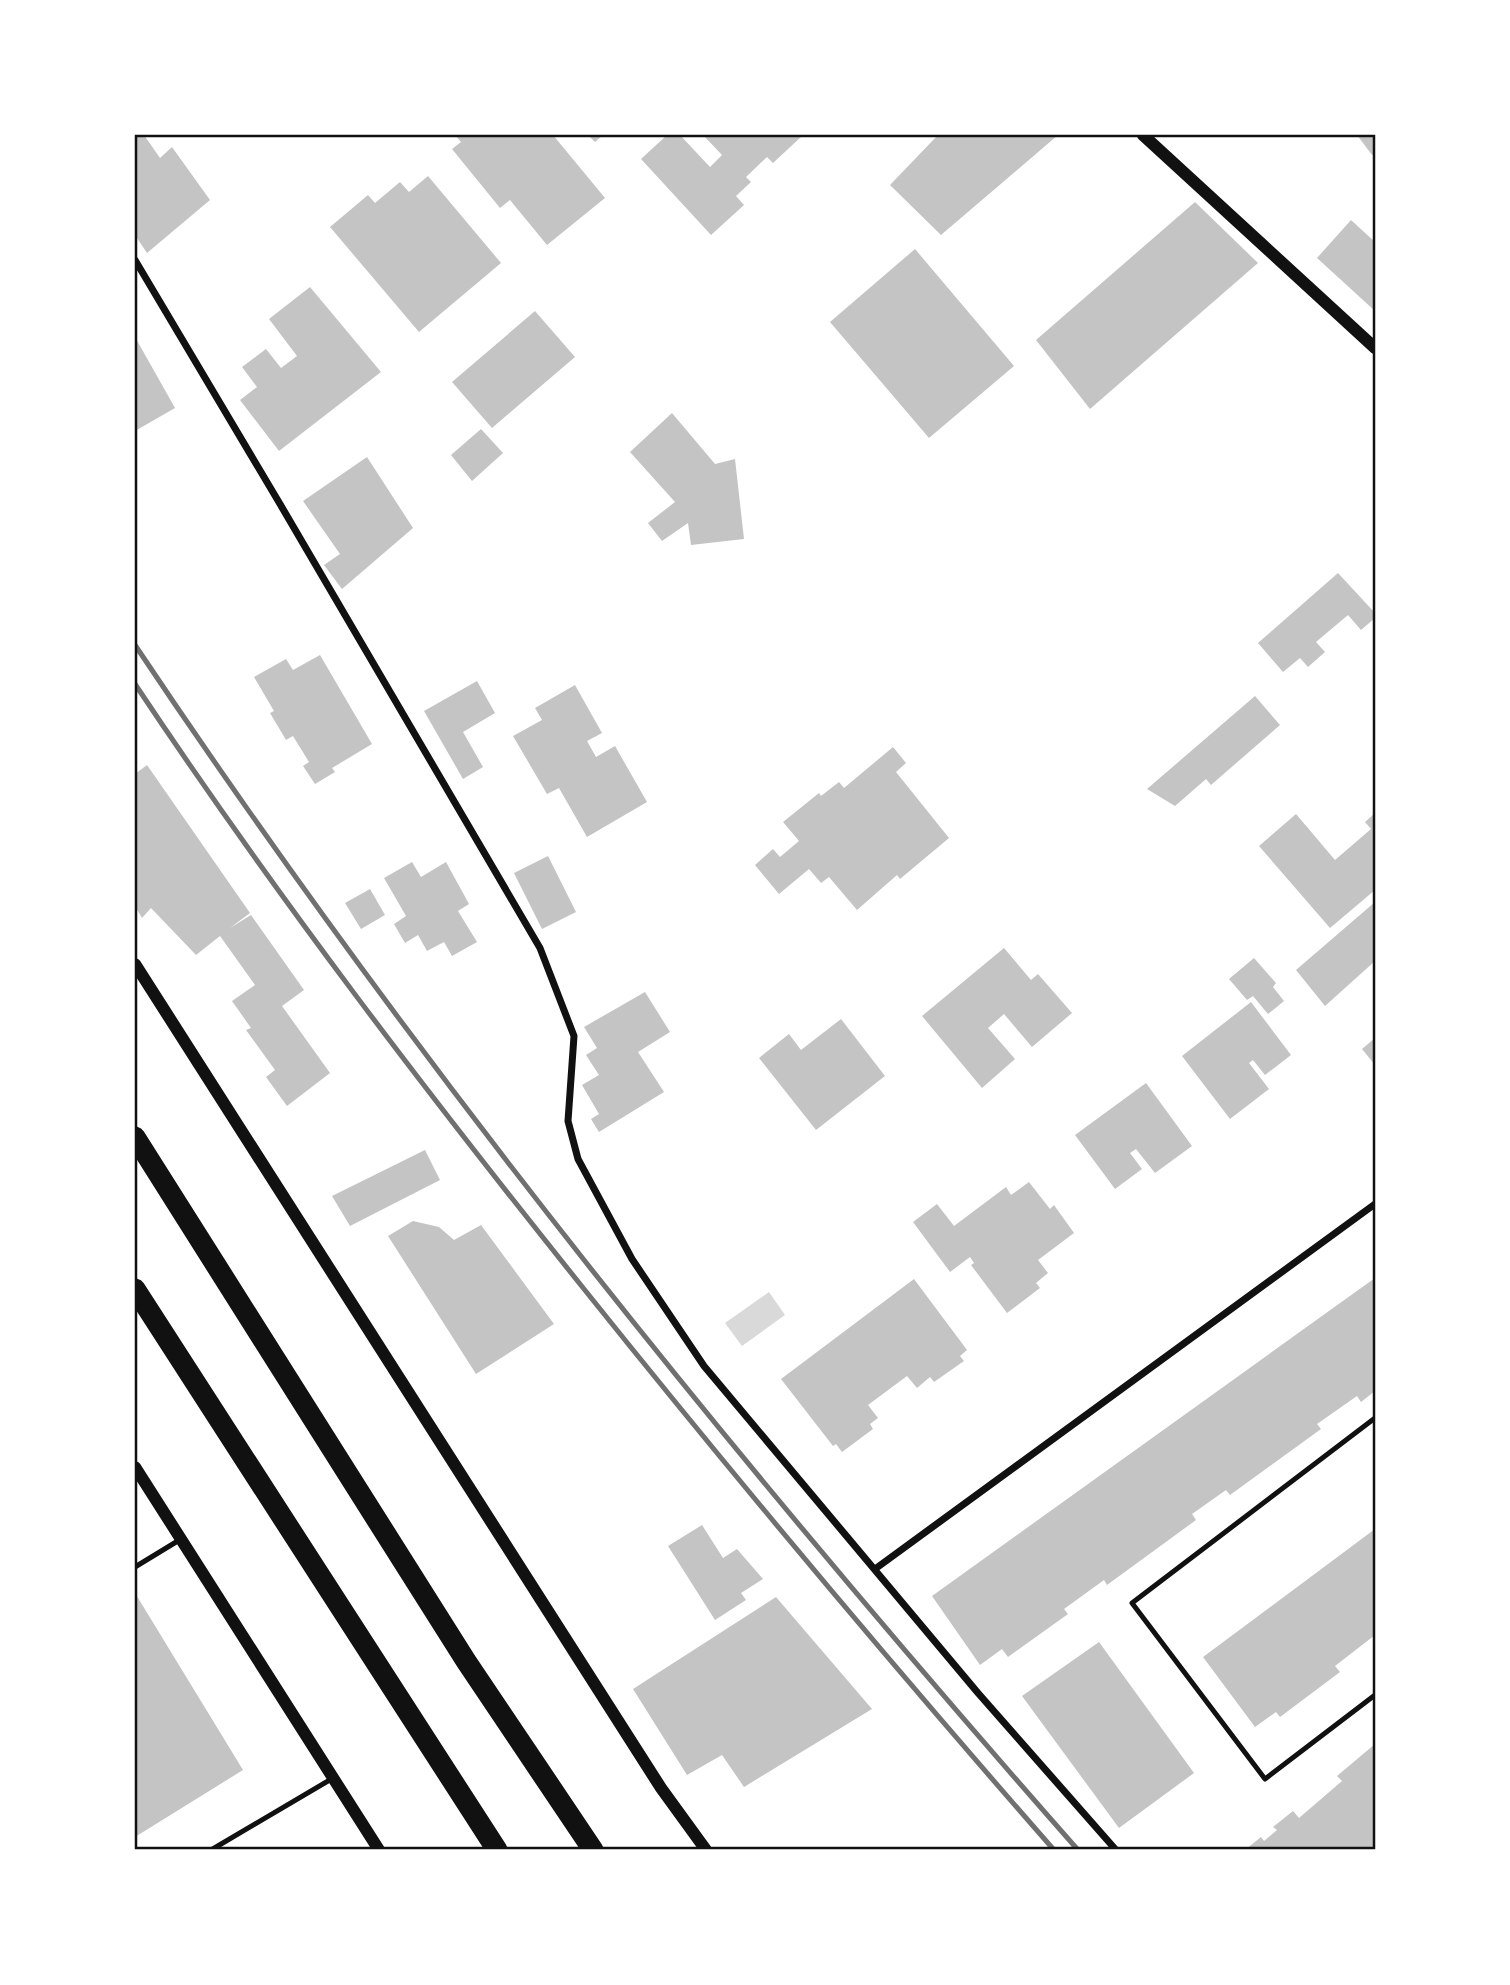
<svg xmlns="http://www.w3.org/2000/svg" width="1510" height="1985" font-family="'Titillium Web',sans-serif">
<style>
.water{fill:#d9d9d9}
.building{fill:#c4c4c4}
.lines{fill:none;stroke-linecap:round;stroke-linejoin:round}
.service{stroke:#111;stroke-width:5}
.minor{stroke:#111;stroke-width:7}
.tertiary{stroke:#111;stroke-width:12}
.motorway{stroke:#111;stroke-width:21}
.rail{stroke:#707070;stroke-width:5}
.neatline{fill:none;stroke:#111;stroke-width:2.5}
</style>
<rect width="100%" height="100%" fill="#fff"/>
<path class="water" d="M769 1292 785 1315 742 1346 725 1323Z"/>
<path class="building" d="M135 135H144L160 158 172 147 210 200 147 253 135 235Z
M455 135H553L605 198 547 245 510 200 500 208 452 149 461 142Z
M588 135H603L595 142Z
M667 135H680L710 167 722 155 703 135H799L801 137 773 163 767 157 746 177 751 182 736 196 744 205 711 235 641 159Z
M938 135H1058L941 235 890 185Z
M1357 135H1375V153L1372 155Z
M428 176 501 263 419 332 330 227 368 195 375 203 400 182 409 192Z
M1195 202 1258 263 1090 409 1036 340Z
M1351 220 1375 242V311L1317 258Z
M915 249 1014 366 929 438 830 322Z
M310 287 381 372 279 451 240 400 257 387 242 367 266 349 281 368 297 356 269 319Z
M535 311 575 357 492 428 452 382Z
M135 337 175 408 135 431Z
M672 413 715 464 735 459 744 539 691 545 688 523 662 541 648 523 675 502 630 452Z
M481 429 503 453 472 481 451 455Z
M367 457 413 528 342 589 324 565 340 554 303 501Z
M1338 573 1375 613V618L1361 630 1348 615 1316 642 1325 652 1308 667 1300 658 1283 672 1258 643Z
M320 655 372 744 332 768 335 772 315 784 303 766 309 762 293 736 286 740 270 713 274 711 254 677 286 659 293 670Z
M477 681 495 713 463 732 483 767 463 779 424 711Z
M575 685 602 733 587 741 596 757 615 746 647 802 587 837 559 788 547 794 513 736 542 720 535 708Z
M1255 696 1280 725 1211 785 1206 779 1175 806 1147 789Z
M893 747 906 763 896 772 949 838 900 879 897 875 857 910 829 877 821 883 809 869 779 894 755 865 773 849 780 857 799 841 783 822 819 793 821 796 839 782 844 788Z
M147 765 250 913 230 928 251 915 304 990 282 1006 330 1073 287 1106 266 1077 275 1070 246 1030 251 1028 232 1001 255 985 220 936 196 955 151 908 142 918 135 906V774Z
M1375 813V890L1330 928 1259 846 1296 814 1335 860 1371 829 1365 822Z
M548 856 576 912 542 929 514 873Z
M412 862 421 877 446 862 469 904 458 911 477 942 452 956 444 942 427 951 418 935 405 943 394 924 406 916 384 878Z
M370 889 385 915 361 929 345 903Z
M1375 902V961L1325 1006 1296 970Z
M1004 948 1031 980 1038 974 1072 1013 1032 1047 1004 1014 988 1028 1015 1059 982 1088 922 1016Z
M1254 958 1276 983 1273 987 1284 1001 1268 1014 1253 996 1247 1000 1229 979Z
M645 992 670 1032 638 1052 664 1092 599 1132 591 1119 599 1114 582 1085 599 1075 586 1055 597 1048 584 1027Z
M1251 1002 1291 1055 1265 1075 1253 1060 1249 1063 1269 1089 1230 1119 1182 1056Z
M841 1019 885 1076 816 1130 759 1058 789 1034 801 1050Z
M1375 1038V1065L1362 1049Z
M1146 1083 1192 1146 1155 1173 1136 1149 1130 1153 1142 1169 1115 1189 1075 1135Z
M425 1150 440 1180 350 1226 332 1196Z
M1029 1182 1050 1209 1054 1205 1074 1233 1038 1260 1048 1273 1036 1283 1040 1288 1007 1313 971 1265 974 1263 970 1257 950 1272 913 1222 937 1204 954 1226 1006 1187 1011 1195Z
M413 1221 439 1227 454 1240 481 1225 554 1324 476 1374 388 1236Z
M1375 1278V1391L1361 1402 1357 1396 1317 1424 1321 1429 1230 1495 1226 1490 1192 1514 1196 1520 1107 1585 1104 1580 1064 1609 1068 1614 1008 1657 1002 1649 980 1665 932 1596Z
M914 1279 967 1350 960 1356 964 1361 934 1382 930 1377 917 1388 907 1376 868 1405 878 1418 870 1424 873 1429 842 1452 836 1444 833 1446 781 1379Z
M702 1525 723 1558 737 1549 763 1579 741 1593 746 1600 715 1620 668 1546Z
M1375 1529V1635L1335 1666 1340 1672 1280 1717 1276 1712 1255 1727 1203 1657Z
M135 1593 243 1770 135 1837Z
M776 1597 872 1709 744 1787 722 1755 687 1775 633 1689Z
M1099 1642 1194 1773 1119 1828 1022 1696Z
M1375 1744V1850H1245L1261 1837 1264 1841 1277 1830 1273 1827 1293 1811 1299 1818 1342 1781 1337 1776Z"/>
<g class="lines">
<path class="service" d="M1375 1418 1132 1603 1265 1779 1375 1695
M135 1567 181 1539
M211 1850 333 1778"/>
<path class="minor" d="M135 260 280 504 540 948 574 1036 568 1121 578 1159 632 1259 704 1366 978 1693 1116 1850
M875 1569 1375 1204"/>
<path class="tertiary" d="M1143 135 1375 348
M135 964 661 1788 706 1850
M135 1467 379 1850"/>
<path class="motorway" d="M135 1137 466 1661 593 1850
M135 1289 497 1850"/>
<path class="rail" d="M135 645C419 1070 741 1467 1078 1850
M135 684C274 893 427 1093 584 1289 736 1479 893 1666 1054 1850"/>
</g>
<rect width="1510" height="1985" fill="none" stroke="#ffffff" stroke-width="273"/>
<rect x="136" y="136" width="1238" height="1712" class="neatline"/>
</svg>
